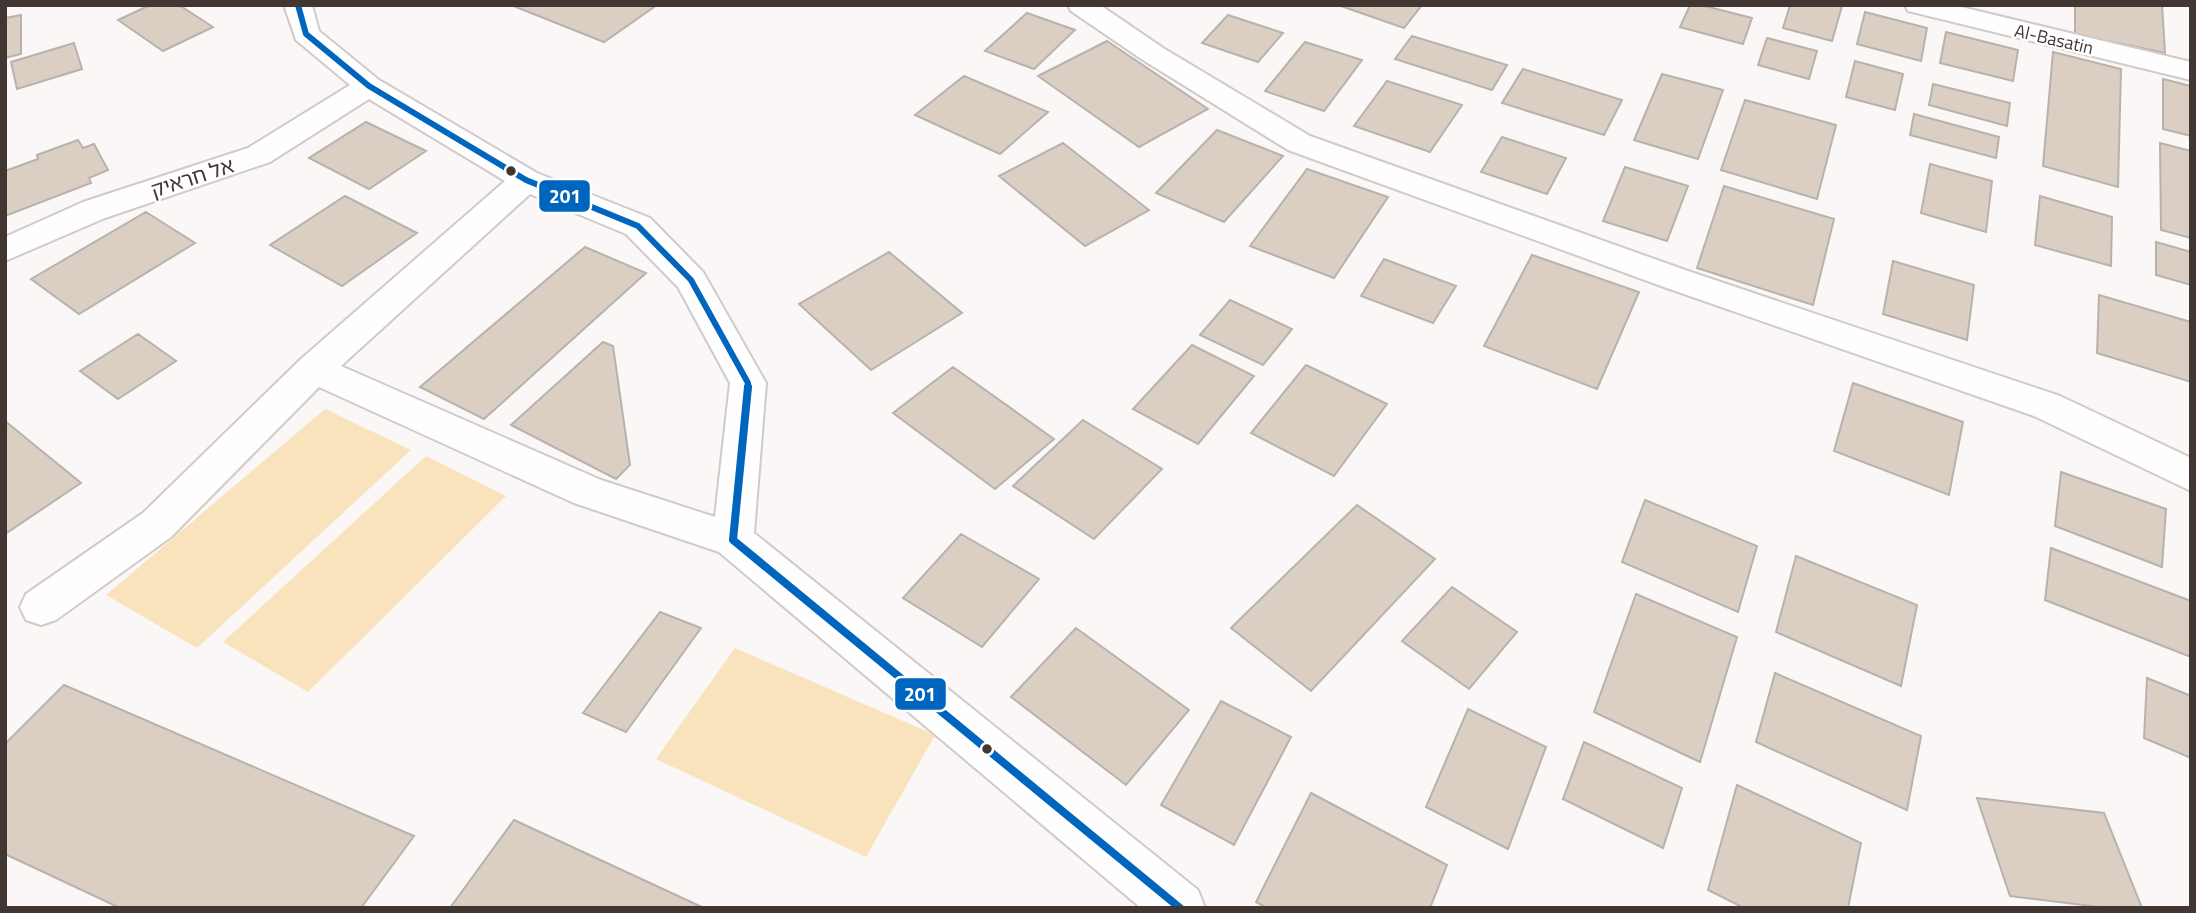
<svg xmlns="http://www.w3.org/2000/svg" width="2196" height="913" font-family="'Titillium Web','Noto Sans Hebrew',sans-serif">
<style>
.green{fill:#f8e3bc}
.building{fill:#dbcfc4;stroke:#b7b2ae;stroke-width:2}
.lines{fill:none;stroke-linecap:round;stroke-linejoin:round}
.minor-casing{stroke:#d1cac8;stroke-width:4}
.minor{fill:#fefefe;fill-rule:evenodd}
.bus-1-far1-casing{stroke:#fff;stroke-width:10}
.bus-1-casing{stroke:#fff;stroke-width:13}
.bus-1-far1{stroke:#0065bd;stroke-width:6}
.bus-1{stroke:#0065bd;stroke-width:8}
.bus-dot{fill:#423632;stroke:#fff;stroke-width:2.5}
.labels{text-anchor:middle;dominant-baseline:central;stroke-width:5;stroke-linejoin:round;paint-order:stroke}
.far-street-label{font-size:18px;fill:#423632;stroke:#fff}
.street-label{font-size:21px;fill:#423632;stroke:#fff}
.line-badge{stroke:#fff;stroke-width:2.5}
.badge-label{font-size:19px;text-anchor:middle;font-weight:bold;fill:#fff}
</style>
<rect width="100%" height="100%" fill="#faf7f6"/>
<path class="green" d="M325 409 411 450 197 648 106 595Z
M426 456 506 496 308 692 223 642Z
M735 648 935 735 866 857 656 759Z"/>
<path class="building" d="M150 5H179L213 27 163 51 118 20Z
M511 5H657L604 42Z
M1338 5H1422L1404 28Z
M1690 5H1701L1752 18 1743 44 1680 27Z
M1790 5 1842 6 1832 41 1783 28Z
M2075 5H2162L2165 53 2075 34Z
M1865 12 1927 28 1921 61 1857 44Z
M1027 13 1075 30 1034 69 985 51Z
M21 15V54L5 58V18Z
M1228 15 1283 33 1258 62 1202 43Z
M1946 32 2018 50 2013 81 1940 63Z
M1412 36 1507 65 1492 90 1395 59Z
M1767 38 1817 51 1809 79 1758 65Z
M1107 41 1208 109 1139 147 1038 76Z
M1305 42 1362 60 1324 111 1265 91Z
M74 43 82 69 17 89 11 62Z
M2053 52 2121 69 2118 187 2043 166Z
M1855 61 1903 74 1895 110 1846 97Z
M1523 69 1622 100 1604 135 1502 103Z
M1662 74 1723 90 1698 159 1634 140Z
M964 76 1048 112 1000 154 915 115Z
M2163 79 2191 86V136L2163 129Z
M1387 81 1462 105 1430 152 1354 126Z
M1933 84 2010 103 2007 126 1929 105Z
M1745 100 1836 125 1817 199 1721 170Z
M1914 114 1999 137 1996 158 1910 135Z
M366 122 426 151 369 189 309 158Z
M1217 130 1283 156 1224 222 1156 193Z
M1502 137 1566 158 1547 194 1481 172Z
M78 140 83 148 94 144 108 170 89 178 91 183 5 216V171L38 159 37 155Z
M1063 143 1149 210 1085 246 999 176Z
M2160 143 2191 151V238L2161 230Z
M1930 164 1992 181 1986 232 1921 213Z
M1625 167 1688 186 1667 241 1603 221Z
M1307 169 1388 197 1334 278 1250 246Z
M1724 186 1834 219 1813 305 1697 268Z
M345 196 417 233 342 286 270 245Z
M2040 196 2112 217 2111 266 2035 245Z
M146 212 195 243 79 314 31 279Z
M2156 242 2191 252V285L2156 275Z
M585 247 646 273 484 419 420 387Z
M889 252 962 313 871 370 799 304Z
M1532 255 1639 292 1597 389 1484 346Z
M1384 259 1456 286 1433 323 1361 296Z
M1893 261 1974 285 1967 340 1883 314Z
M2099 295 2191 322V382L2097 353Z
M1230 300 1292 329 1263 365 1200 335Z
M138 334 176 361 118 399 80 371Z
M603 342 613 346 630 465 616 479 511 425Z
M1192 345 1254 376 1198 444 1133 409Z
M1306 365 1387 404 1334 476 1251 433Z
M953 367 1054 439 995 489 893 413Z
M1853 383 1963 422 1949 495 1834 451Z
M1083 420 1162 469 1094 539 1013 486Z
M5 421 81 483 5 534Z
M2061 472 2166 509 2162 567 2055 526Z
M1645 500 1757 546 1738 612 1622 562Z
M1357 505 1435 559 1311 691 1231 628Z
M961 534 1039 579 982 647 903 598Z
M2051 548 2191 601V657L2045 600Z
M1796 556 1917 605 1901 686 1776 632Z
M1452 587 1517 632 1469 689 1402 641Z
M1636 594 1737 637 1700 762 1594 712Z
M660 612 701 628 626 732 583 713Z
M1076 628 1189 710 1126 785 1011 697Z
M1775 673 1921 736 1907 810 1756 742Z
M2147 678 2191 696V758L2144 738Z
M64 685 414 836 361 908H120L5 854V744Z
M1221 701 1291 737 1234 845 1161 805Z
M1468 709 1546 747 1508 849 1426 807Z
M1584 742 1682 788 1663 848 1563 799Z
M1737 785 1861 843 1848 908H1744L1708 890Z
M1311 793 1447 865 1430 908H1267L1256 902Z
M1977 798 2104 813 2142 908H2108L2010 896Z
M514 820 704 908H450Z"/>
<g class="lines">
<g class="minor-casing">
<path id="minor" d="M284 5H312L319 31 379 80 537 173 650 218 703 272 766 383 754 533 1198 890 1205 908H1141L719 552 574 503 319 387 171 537 56 620 41 625 26 620 20 607 26 594 143 513 301 359 505 181 369 99 270 162 105 218 5 261V237L83 202 248 148 350 85 296 40ZM530 194 626 234 678 287 730 383 715 517 601 480 341 366Z
M1068 5H1100L1163 48 1310 136 1688 271 2060 396 2191 458V491L2034 416 1664 287 1288 150 1143 60 1071 11Z
M1905 5H1953L2191 62V80L1908 11Z"/>
</g>
<use href="#minor" class="minor"/>
<g class="bus-1-far1-casing">
<path id="bus-1-far1" d="M298 5 306 34 369 86 526 180 638 226 691 280 748 383 747 389"/>
</g>
<g class="bus-1-casing">
<path id="bus-1" d="M748 387 733 540 1180 908"/>
</g>
<use href="#bus-1-far1" class="bus-1-far1"/>
<use href="#bus-1" class="bus-1"/>
</g>
<g class="bus-dot">
<circle cx="511" cy="171" r="6"/>
<circle cx="987" cy="749" r="6"/>
</g>
<g class="labels">
<g class="far-street-label">
<text transform="translate(2054 39) rotate(13)">Al-Basatin</text>
</g>
<g class="street-label">
<text transform="translate(192 177) rotate(-18)">אל חראיק</text>
</g>
</g>
<g class="line-badge">
<rect x="538" y="179" width="53" height="34" rx="7" fill="#0065bd"/>
<rect x="894" y="677" width="53" height="34" rx="7" fill="#0065bd"/>
</g>
<g class="badge-label">
<text x="565" y="203">201</text>
<text x="920" y="701">201</text>
</g>
<rect width="2196" height="913" fill="none" stroke="#423632" stroke-width="14"/>
</svg>
